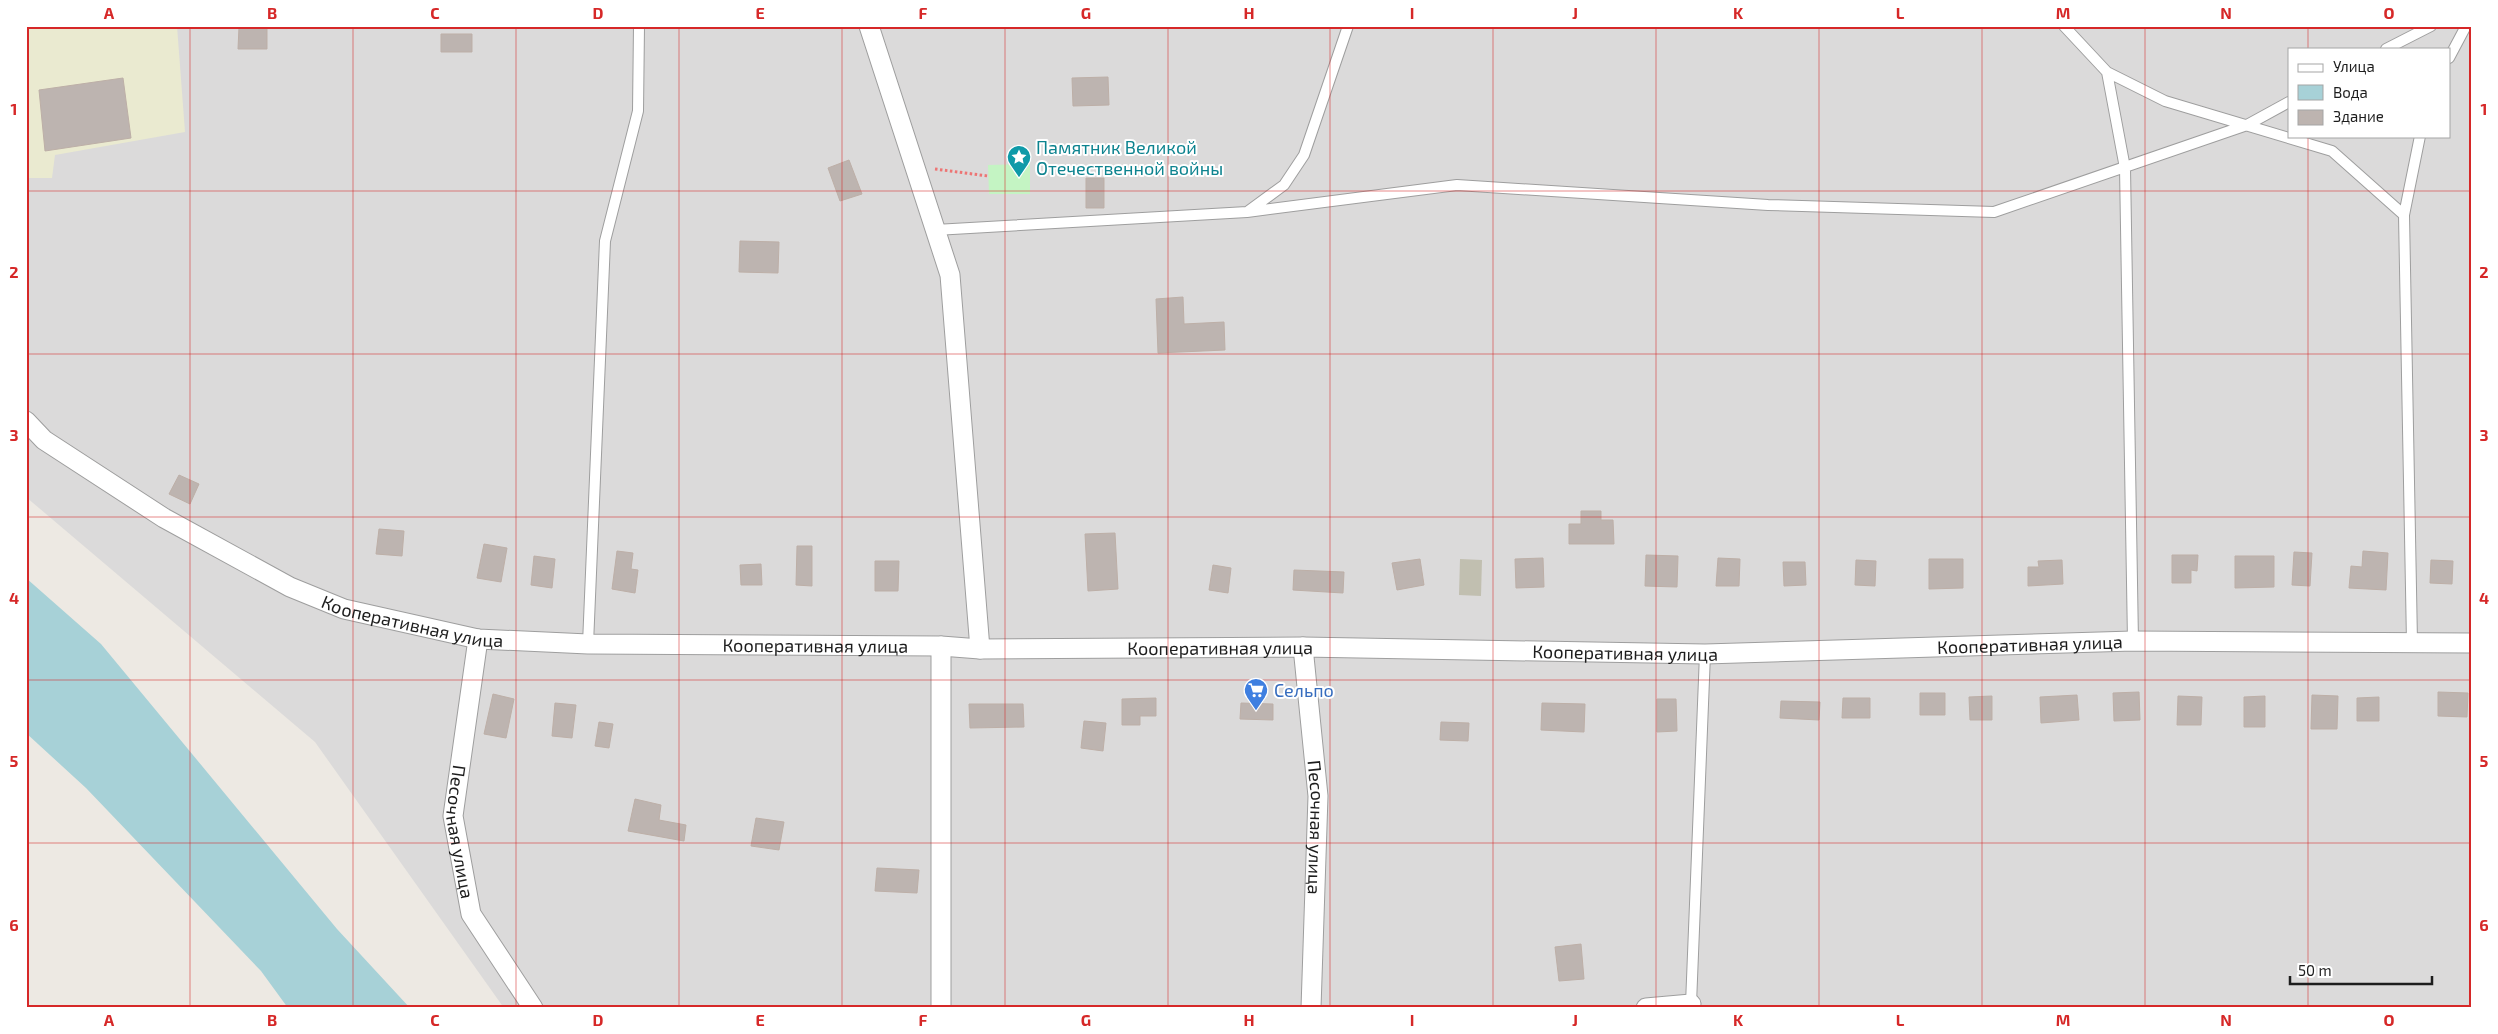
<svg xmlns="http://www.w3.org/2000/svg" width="2498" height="1034" font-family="'Exo 2',sans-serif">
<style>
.residential{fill:#dbdada;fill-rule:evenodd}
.construction{fill:#c1bfb0}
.farmland{fill:#eaead0}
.park{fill:#c4f4c3}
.water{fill:#a7d1d7}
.building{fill:#bdb4b0;stroke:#bdafa7}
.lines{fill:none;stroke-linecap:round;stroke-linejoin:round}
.lane-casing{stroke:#9e9e9e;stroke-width:12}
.street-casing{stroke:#9e9e9e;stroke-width:21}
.path{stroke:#ed7574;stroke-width:3;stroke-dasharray:2.5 2.5;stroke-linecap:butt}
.lane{stroke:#fff;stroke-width:10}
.street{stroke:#fff;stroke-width:19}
.grid{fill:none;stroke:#d62828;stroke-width:1;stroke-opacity:0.55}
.labels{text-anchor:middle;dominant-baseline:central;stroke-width:4;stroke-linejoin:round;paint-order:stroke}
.culture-label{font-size:18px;fill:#0d838f;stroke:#fff;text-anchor:start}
.street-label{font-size:18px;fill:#1d1d1d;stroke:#fff}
.shop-label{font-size:18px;fill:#366cbe;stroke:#fff;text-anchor:start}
.neatline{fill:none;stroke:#d62828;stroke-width:2}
.grid-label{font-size:16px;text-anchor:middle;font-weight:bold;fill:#d62828}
</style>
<rect width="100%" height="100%" fill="#ede9e3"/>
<path class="residential" d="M26 26H2472V1008H504L315 742 26 497ZM2289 49H2449V136H2289Z"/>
<path class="construction" d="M1460 559 1482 560 1481 596 1459 595Z"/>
<path class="farmland" d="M26 26H177L185 132 55 155 52 178H26Z"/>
<path class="park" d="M1030 164V194H989L988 165Z"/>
<path class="water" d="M26 578 101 644 337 929 410 1008H288L261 971 86 788 26 733Z"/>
<path class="building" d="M239 27H267V49H238Z
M441 34H472V52H441Z
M1108 77 1109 105 1073 106 1072 78Z
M123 78 131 138 45 151 39 90Z
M849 160 862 194 840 201 828 168Z
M1086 178H1104V208H1086Z
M740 241 779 242 778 273 739 272Z
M1183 297 1184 324 1224 322 1225 350 1158 353 1156 299Z
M179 475 199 484 190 504 169 494Z
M1581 511H1601V520H1613L1614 544H1569V524H1581Z
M379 529 404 531 402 556 376 554Z
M1115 533 1118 589 1088 591 1085 534Z
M484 544 507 548 501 582 477 578Z
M797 546H812V586L796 585Z
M617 551 633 553 631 569 638 570 635 593 612 589Z
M2363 551 2388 553 2386 590 2349 588 2351 566 2362 567Z
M2294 552 2312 553 2310 586 2292 585Z
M1646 555 1678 556 1677 587 1645 586Z
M2172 555H2198L2197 571 2191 570V583H2172Z
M534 556 555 559 552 588 531 585Z
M2235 556H2274V587L2235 588Z
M1543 558 1544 587 1516 588 1515 559Z
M1718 558 1740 559 1739 586H1716Z
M1420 559 1424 585 1397 590 1392 563Z
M1929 559H1963V588L1929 589Z
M1856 560 1876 561 1875 586 1855 585Z
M2062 560 2063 584 2028 586V567H2039L2038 561Z
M2431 560 2453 561 2452 584 2430 583Z
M875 561H899L898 591H875Z
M1783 562H1805L1806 585 1784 586Z
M761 564 762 585H741L740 565Z
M1213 565 1231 568 1228 593 1209 590Z
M1294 570 1344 572 1343 593 1293 590Z
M2139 692 2140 720 2114 721 2113 693Z
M2438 692 2468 693 2467 717 2438 716Z
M1920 693H1945V715H1920Z
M493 694 514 699 506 738 484 734Z
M2077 695 2079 720 2041 723 2040 697Z
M2312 695 2338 696 2337 729H2311Z
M1992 696V720H1970L1969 697Z
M2178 696 2202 697 2201 725H2177Z
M2265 696V727H2244V697Z
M2379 697V721H2357V698Z
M1156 698V716H1140V725H1122V699Z
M1843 698H1870V718H1842Z
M1657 699H1676L1677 731 1657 732Z
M1781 701 1820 702 1819 720 1780 718Z
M555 703 576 705 572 738 552 736Z
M1241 703 1273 704V720L1240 719Z
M1542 703 1585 704 1584 732 1541 730Z
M969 704H1023L1024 727 970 728Z
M1084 721 1106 723 1103 751 1081 748Z
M599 722 613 724 609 748 595 746Z
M1441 722 1469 723 1468 741 1440 740Z
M635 799 661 805 659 820 686 825 684 841 628 831Z
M756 818 784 822 779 850 751 846Z
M877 868 919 870 917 893 875 891Z
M1581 944 1584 979 1559 981 1555 947Z"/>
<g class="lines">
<g class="lane-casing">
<path id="lane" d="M2064 26 2107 72 2125 168 2133 641
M2386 49 2431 26
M2449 58 2466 26
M2107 72 2165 101 2332 151 2404 215 2412 642
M1247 212 1457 185 1768 205 1994 212 2247 125 2289 102
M2404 215 2420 136
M935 230 1247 212 1284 185 1304 155 1348 26
M588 644 605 241 638 111 639 26
M1691 1004 1705 654"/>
</g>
<g class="street-casing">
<g id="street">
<path d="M869 26 950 275 980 649"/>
<path id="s1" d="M26 421 44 440 164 518 290 587 344 609 478 639 588 644 941 646 980 649 1303 647 1705 654 2133 641 2472 643"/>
<path id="s2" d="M478 639 453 816 471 914 533 1008"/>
<path id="s3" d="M1303 647 1318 796 1311 1008"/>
<path d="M941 1008V646"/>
<path d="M1646 1008 1691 1004"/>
</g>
</g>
<path class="path" d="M935 169 988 176"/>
<use href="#lane" class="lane"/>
<use href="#street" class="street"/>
</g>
<path class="grid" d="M190 26V1008M353 26V1008M516 26V1008M679 26V1008M842 26V1008M1005 26V1008M1168 26V1008M1330 26V1008M1493 26V1008M1656 26V1008M1819 26V1008M1982 26V1008M2145 26V1008M2308 26V49M2308 136V1008M26 191H2472M26 354H2472M26 517H2472M26 680H2472M26 843H2472"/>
<defs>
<g id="sight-pin" transform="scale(1.25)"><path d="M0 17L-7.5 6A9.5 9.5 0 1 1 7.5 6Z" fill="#0f9aa8" stroke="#fff"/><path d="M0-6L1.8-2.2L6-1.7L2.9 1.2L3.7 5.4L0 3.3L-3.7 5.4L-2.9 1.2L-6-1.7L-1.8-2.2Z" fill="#fff"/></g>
<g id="supermarket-pin" transform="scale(1.25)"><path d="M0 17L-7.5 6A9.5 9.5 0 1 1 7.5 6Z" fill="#3f7fe0" stroke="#fff"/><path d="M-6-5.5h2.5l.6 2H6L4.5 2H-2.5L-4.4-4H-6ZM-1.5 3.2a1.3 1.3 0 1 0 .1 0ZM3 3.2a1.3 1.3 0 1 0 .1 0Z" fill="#fff"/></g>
</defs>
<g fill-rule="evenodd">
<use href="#sight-pin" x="1019" y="157"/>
<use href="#supermarket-pin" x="1256" y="690"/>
</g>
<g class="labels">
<g class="culture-label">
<text x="1036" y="147">Памятник Великой<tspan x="1036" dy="21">Отечественной войны</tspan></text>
</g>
<g class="street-label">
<text stroke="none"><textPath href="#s1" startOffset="441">Кооперативная улица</textPath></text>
<text stroke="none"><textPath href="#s1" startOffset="2061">Кооперативная улица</textPath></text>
<text stroke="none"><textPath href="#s1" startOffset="846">Кооперативная улица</textPath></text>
<text stroke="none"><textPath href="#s1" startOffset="1251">Кооперативная улица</textPath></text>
<text stroke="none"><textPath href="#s1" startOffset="1656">Кооперативная улица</textPath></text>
<text stroke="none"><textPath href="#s3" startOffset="181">Песочная улица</textPath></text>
<text stroke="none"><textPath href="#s2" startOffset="195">Песочная улица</textPath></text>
</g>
<g class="shop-label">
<text x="1274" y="690">Сельпо</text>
</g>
</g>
<rect width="2498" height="1034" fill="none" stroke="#ffffff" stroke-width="55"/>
<rect x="2288" y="48" width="162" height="90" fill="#ffffff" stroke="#a5a5a5"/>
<rect x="2298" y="64" width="25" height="8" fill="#ffffff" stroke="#a5a5a5"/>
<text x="2333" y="72" font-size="15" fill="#1d1d1d">Улица</text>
<rect x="2298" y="85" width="25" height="15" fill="#a7d1d7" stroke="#a5a5a5"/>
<text x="2333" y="98" font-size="15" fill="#1d1d1d">Вода</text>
<rect x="2298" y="110" width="25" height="15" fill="#bdb4b0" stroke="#a5a5a5"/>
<text x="2333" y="122" font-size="15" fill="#1d1d1d">Здание</text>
<path d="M2290 976v8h142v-8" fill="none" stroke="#1d1d1d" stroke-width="2.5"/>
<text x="2298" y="976" font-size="15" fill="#1d1d1d" stroke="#ffffff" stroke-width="4" paint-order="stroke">50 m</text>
<rect x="28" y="28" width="2442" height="978" class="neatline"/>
<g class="grid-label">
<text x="109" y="19">A</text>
<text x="272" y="19">B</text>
<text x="435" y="19">C</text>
<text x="598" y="19">D</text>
<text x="760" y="19">E</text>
<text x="923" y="19">F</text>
<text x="1086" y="19">G</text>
<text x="1249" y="19">H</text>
<text x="1412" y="19">I</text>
<text x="1575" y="19">J</text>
<text x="1738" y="19">K</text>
<text x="1900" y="19">L</text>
<text x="2063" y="19">M</text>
<text x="2226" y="19">N</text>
<text x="2389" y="19">O</text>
<text x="14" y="115">1</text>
<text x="2484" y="115">1</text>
<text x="14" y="278">2</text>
<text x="2484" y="278">2</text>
<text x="14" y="441">3</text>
<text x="2484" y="441">3</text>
<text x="14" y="604">4</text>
<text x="2484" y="604">4</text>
<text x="14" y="767">5</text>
<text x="2484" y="767">5</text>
<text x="14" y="931">6</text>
<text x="2484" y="931">6</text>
<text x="109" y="1026">A</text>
<text x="272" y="1026">B</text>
<text x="435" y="1026">C</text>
<text x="598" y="1026">D</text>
<text x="760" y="1026">E</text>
<text x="923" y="1026">F</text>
<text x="1086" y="1026">G</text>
<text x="1249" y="1026">H</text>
<text x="1412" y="1026">I</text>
<text x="1575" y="1026">J</text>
<text x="1738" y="1026">K</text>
<text x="1900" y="1026">L</text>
<text x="2063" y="1026">M</text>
<text x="2226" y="1026">N</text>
<text x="2389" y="1026">O</text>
</g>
</svg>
